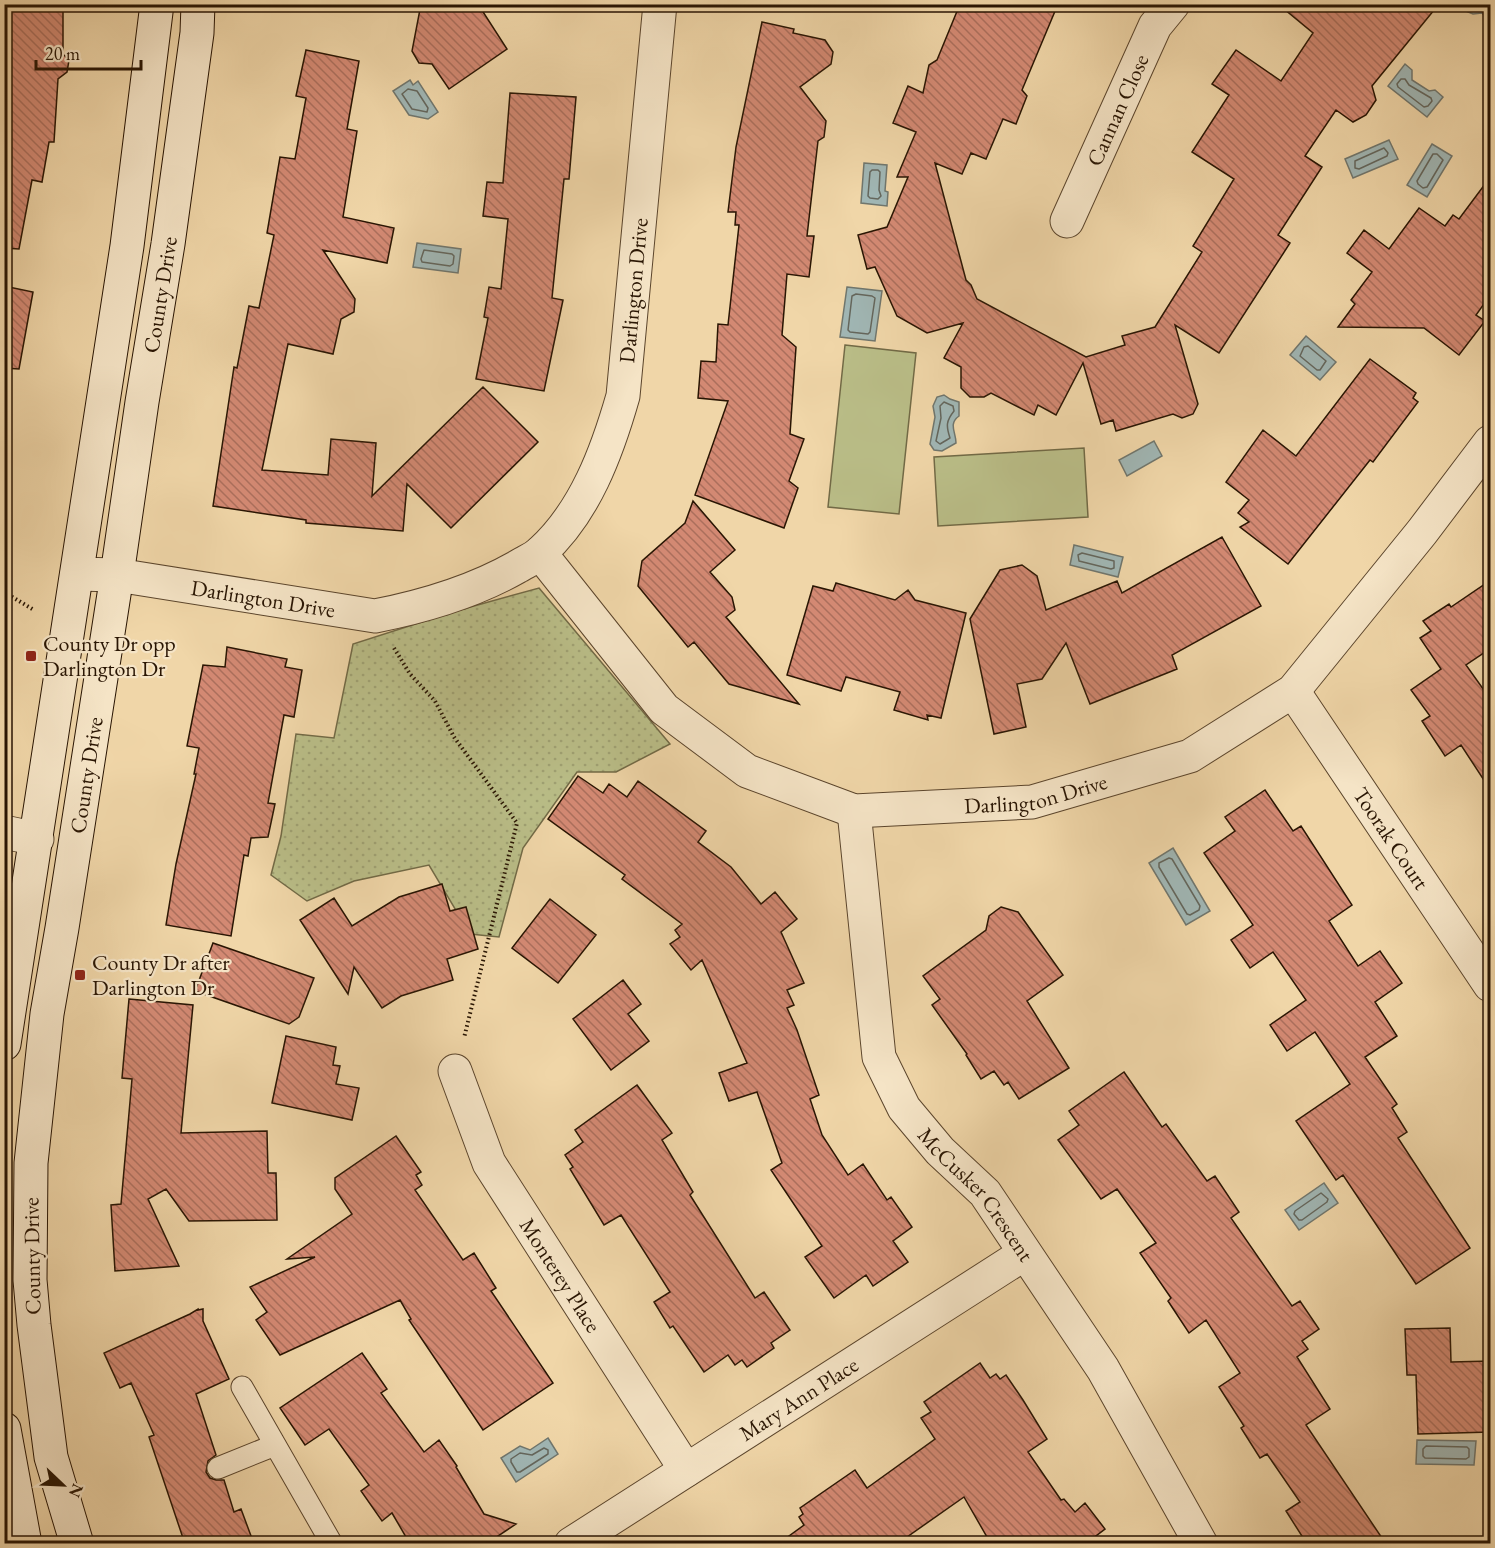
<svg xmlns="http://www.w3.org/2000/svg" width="1495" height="1548" font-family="'EB Garamond',serif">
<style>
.green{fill:#babe88;stroke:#726a46;stroke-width:1.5}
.park{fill:url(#park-dots);stroke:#726a46;stroke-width:1.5}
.water{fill:#a0b6b4;stroke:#70766d;stroke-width:1.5}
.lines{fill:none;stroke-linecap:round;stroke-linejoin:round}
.shore{stroke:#64665c;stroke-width:1.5}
.building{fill:url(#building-back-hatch);stroke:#291503;stroke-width:1.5}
.service-casing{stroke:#5b452c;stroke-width:23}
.minor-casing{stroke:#5b452c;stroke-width:35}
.secondary-casing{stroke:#291503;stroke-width:35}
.path{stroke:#291503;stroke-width:4;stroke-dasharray:1.5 3;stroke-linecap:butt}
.service{stroke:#f5e4c6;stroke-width:21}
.minor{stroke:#f5e4c6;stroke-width:33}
.secondary{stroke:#f5e4c6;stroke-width:33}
.poi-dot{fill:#8f2418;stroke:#f5e4c6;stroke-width:2}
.labels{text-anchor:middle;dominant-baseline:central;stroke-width:4.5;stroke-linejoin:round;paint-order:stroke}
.street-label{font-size:22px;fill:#291503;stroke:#f5e4c6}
.poi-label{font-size:22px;fill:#291503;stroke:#f5e4c6;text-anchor:start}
</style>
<defs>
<pattern id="park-dots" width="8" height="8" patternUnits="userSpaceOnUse" patternTransform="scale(1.5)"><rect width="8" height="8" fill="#babe88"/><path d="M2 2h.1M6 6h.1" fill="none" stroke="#a0a274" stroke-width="1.8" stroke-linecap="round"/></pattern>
<pattern id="building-back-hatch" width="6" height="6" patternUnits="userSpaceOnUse" patternTransform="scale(1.5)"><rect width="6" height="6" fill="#d38973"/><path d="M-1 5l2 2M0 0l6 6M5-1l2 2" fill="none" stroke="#ab6f5c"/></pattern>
</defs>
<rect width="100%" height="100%" fill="#f0d6a8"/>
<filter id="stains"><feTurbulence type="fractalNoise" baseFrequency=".00333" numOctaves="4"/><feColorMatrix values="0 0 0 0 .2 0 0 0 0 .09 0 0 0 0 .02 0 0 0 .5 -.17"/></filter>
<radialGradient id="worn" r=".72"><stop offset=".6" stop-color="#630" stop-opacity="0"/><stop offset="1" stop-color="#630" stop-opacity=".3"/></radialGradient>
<path class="green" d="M845 345 916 353 899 514 828 507Z
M1084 448 1088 517 938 526 934 457Z"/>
<path class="park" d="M539 588 670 744 616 772H577L523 848 499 937 470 934 429 865 354 881 307 901 271 875 281 836 296 734 334 738 353 644 456 611Z"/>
<path class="water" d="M1457 5H1490V22L1482 13 1473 14 1458 8Z
M1405 64 1412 70V80L1429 91 1435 90 1443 97 1427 117 1388 86Z
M410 80 413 85 418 81 438 112 428 119 409 115 393 91Z
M1389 140 1398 159 1353 178 1345 159Z
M1432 144 1452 156 1427 197 1407 185Z
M864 163 887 165 885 191 888 192 887 206 861 203Z
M417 243 461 249 458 273 413 267Z
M847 287 882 291 875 341 840 337Z
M1306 336 1336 362 1320 380 1290 355Z
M944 395 950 399 959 402V416C948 424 956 432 956 443L942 451 934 450 930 444 935 417 933 406 937 397Z
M1154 441 1162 456 1127 476 1119 460Z
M1074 545 1123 557 1118 577 1070 565Z
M1173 848 1210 911 1186 925 1149 863Z
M1324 1183 1338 1203 1299 1230 1285 1210Z
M548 1438 558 1454 516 1482 501 1458 520 1446 530 1450Z
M1417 1440 1476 1441 1474 1465 1416 1464Z"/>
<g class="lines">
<path class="shore" d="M1401 79H1405L1409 85 1431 98 1432 101 1428 106 1424 107 1398 87 1397 84Z
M408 89 417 91 428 108 427 112 412 109 402 94Z
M1384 148 1388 153 1387 156 1359 169 1355 168V161Z
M1433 154H1437L1443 160 1427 187 1423 188 1418 184 1417 181Z
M872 170H878L880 172 879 190 881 196 878 199 870 198 868 196 870 172Z
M424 250 452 254 454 256 453 264 450 266 422 262 421 259Z
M856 294 872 296 875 298 870 332 868 334 850 332 848 330 852 296Z
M1308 346 1326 361 1320 370H1317L1300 356 1304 347Z
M944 402 953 406 954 411C946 421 946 426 950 438L940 444 936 441 941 418 940 406Z
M1082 553 1114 561V568L1111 569 1079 561 1078 555Z
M1169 858 1172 859 1200 906 1199 910 1190 915 1187 914 1159 867V863Z
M1321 1193 1328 1199 1327 1202 1302 1220H1299L1294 1214 1295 1211Z
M1426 1446 1467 1447 1469 1449V1457L1466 1459 1425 1458 1423 1456V1449Z
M544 1448 548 1450V1454L520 1472H517L511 1462V1459L520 1453 532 1455Z"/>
</g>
<path class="building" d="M6 4H63V54L69 60 67 72 58 79 54 142H49L42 182 32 180 19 249 4 248Z
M421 4H478L507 49 449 89 432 64 419 63 412 51Z
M960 4H1058L1022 90 1027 96 1016 124 1003 119 986 159 971 153 962 174 935 163 966 280 971 285 977 299 1086 357 1125 345 1122 336 1155 327 1202 252 1193 246 1234 179 1192 152 1229 95 1212 84 1236 50 1281 81 1313 33 1278 4H1439L1372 86 1376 100 1366 115 1353 122 1336 110 1305 156 1322 167 1278 235 1290 243 1219 353 1175 325 1198 404 1193 414 1182 418 1173 414 1116 431 1113 420 1101 424 1083 363 1056 415 1038 405 1034 415 991 393 984 397H970L961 388V367L944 358 963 323 927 333 897 316 875 267 867 269 858 235 887 227 908 177H897L916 132 893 123 908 86 923 93 929 65 937 60Z
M762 22 794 29 793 33 825 40 833 52 831 64 800 87 826 121 824 137 818 141 807 236H814L809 277 787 274 782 335 796 347 790 434 804 439 789 481 798 488 784 528 695 495 728 401 698 398 701 361 716 362 718 324 728 325 739 225H735L736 212H728L736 147Z
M306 50 359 61 347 129 357 131 343 217 394 228 387 263 323 250 355 299 354 312 341 319 333 354 288 344 262 470 328 475 331 439 376 443 372 496 483 387 538 442 451 528 407 484 403 531 306 523V520L213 506 234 367 237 368 249 306 259 308 274 235 267 233 280 157 295 159 306 98 296 96Z
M510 93 576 97 569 179H564L552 298 563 300 544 391 476 379 488 318 484 317 489 287 501 289 508 219 483 216 487 182 503 183Z
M1491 176V294L1476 315 1485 321 1459 355 1424 328 1338 327 1355 304 1351 300 1372 272 1347 253 1364 230 1389 249 1419 208 1445 226 1453 215 1459 219Z
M4 286 33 292 19 369 4 368Z
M1370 359 1416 393 1413 398 1418 402 1373 462 1370 460 1288 564 1240 527 1249 522 1238 513 1249 500 1226 482 1263 430 1296 456Z
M693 501 735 550 710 572 732 597 735 610 726 617 799 704 729 684 694 642 688 647 638 586 642 561 685 523Z
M1222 537 1261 606 1172 655 1177 669 1090 704 1066 643 1042 679 1017 684 1026 727 994 734 970 619 1000 570 1022 565 1037 576 1046 610 1117 581 1122 593Z
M1491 580V648L1466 665 1491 700V791L1461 745 1445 756 1422 721 1430 716 1411 690 1441 669 1420 638 1431 631 1423 621 1449 604 1451 607Z
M836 583 895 600 908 590 915 600 966 613 941 718 927 715 928 720 894 710 900 692 846 677 841 691 787 675 813 586 833 591Z
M227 647 287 659 285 667 302 670 294 717 284 715 268 803 275 804 268 837 251 838 248 856 244 855 231 936 166 925 176 864 196 774H194L199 748 187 746 203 665 225 667Z
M578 776 603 793 609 784 627 797 638 781 706 831 698 842 731 867 761 904 775 892 797 919 781 932 804 983 787 990 794 1005 787 1008 797 1030 819 1095 810 1099 822 1135 848 1175 863 1164 887 1200 891 1197 912 1227 893 1241 908 1262 873 1286 866 1275 834 1298 805 1257 822 1246 771 1170 782 1163 757 1092 729 1101 719 1073 747 1063 702 960 691 970 670 944 680 937 675 930 682 924 622 879 625 875 548 819Z
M1265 790 1293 831 1301 826 1352 905 1329 921 1358 966 1380 951 1402 983 1375 1002 1397 1036 1365 1057 1397 1104 1392 1108 1407 1132 1398 1138 1470 1248 1416 1284 1343 1175 1336 1180 1296 1121 1350 1084 1315 1032 1287 1051 1270 1025 1306 1000 1273 952 1250 968 1231 940 1253 925 1204 853 1235 831 1225 817Z
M442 884 450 911 466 907 478 949 447 959 453 980 401 996 382 1008 354 967 348 994 300 920 334 898 352 926 399 897Z
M550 899 596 935 558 983 512 948Z
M1001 907 1018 912 1063 975 1027 1001 1069 1068 1019 1099 1008 1082 1004 1085 994 1071 981 1079 966 1055 967 1054 932 1005 940 999 923 976 986 930 989 916Z
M213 943 314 978 299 1017 289 1024 195 991Z
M623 980 641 1004 628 1014 649 1041 611 1070 573 1019Z
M129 999 193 1005 181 1133 267 1131 268 1173H276L277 1220 189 1221 166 1189 148 1199 179 1266 115 1271 111 1205 121 1204 132 1079 122 1078Z
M286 1036 336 1047 333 1065 340 1066 336 1084 359 1088 352 1120 272 1103Z
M1124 1072 1162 1127 1166 1124 1207 1181 1215 1176 1239 1212 1231 1218 1292 1306 1300 1301 1319 1329 1302 1341 1308 1349 1297 1357 1330 1409 1306 1425 1386 1544H1307L1286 1511 1300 1502 1267 1454 1260 1458 1241 1428 1244 1426 1219 1387 1240 1373 1206 1320 1189 1333 1168 1301 1171 1298 1140 1253 1156 1243 1117 1189 1101 1199 1058 1140 1079 1125 1069 1111Z
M637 1085 672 1133 662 1140 693 1192 690 1195 755 1298 764 1292 790 1330 771 1343 774 1348 747 1367 742 1360 735 1365 728 1355 704 1372 673 1326 670 1328 654 1302 670 1292 621 1215 604 1225 570 1169 573 1167 565 1155 583 1142 575 1130Z
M396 1136 421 1172 416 1175 422 1185 415 1190 463 1260 474 1253 496 1288 491 1291 553 1383 483 1430 409 1320 411 1319 400 1300 280 1355 256 1320 267 1312 250 1287 315 1257 287 1259 352 1214 335 1189V1178Z
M198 1309V1310L203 1309V1321L229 1379 196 1394 216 1455 208 1461 206 1472 210 1478 216 1480H224L234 1512 241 1509 254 1544H185L149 1437 154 1435 131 1383 120 1388 104 1353 190 1314Z
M1450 1328 1451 1362 1491 1361V1432L1418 1434 1416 1375H1407L1405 1329Z
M362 1353 387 1389 381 1393 424 1452 439 1440 457 1466 456 1467 484 1514 516 1524 486 1544H410L392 1513 382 1521 361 1491 369 1485 329 1429 305 1445 280 1408Z
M980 1363 990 1378 996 1374 1000 1379 1006 1375 1023 1400 1047 1439 1028 1452 1061 1500 1064 1499 1075 1512 1085 1503 1105 1529 1096 1536 1102 1544H991L964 1497 897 1544H778L804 1525 799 1517 803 1514 800 1508 855 1470 867 1488 935 1439 921 1418 931 1412 924 1402Z"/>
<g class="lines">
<g class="service-casing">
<path id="service" d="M242 1387 332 1544
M218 1468 275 1445"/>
</g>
<g class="minor-casing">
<g id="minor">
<path id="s1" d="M1067 221 1155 26 1173 4"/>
<path id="s2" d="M540 553 664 709 747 771 854 811 1032 802 1190 756 1293 691 1422 532 1490 442"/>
<path id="s3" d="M77 574 117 575 375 616C426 606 473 592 517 567 525 562 535 558 541 552 585 512 607 452 623 396L660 4"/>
<path id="s4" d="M1293 691 1490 985"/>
<path id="s5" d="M854 811 879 1057 904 1108 940 1151 985 1193 1103 1369 1201 1544"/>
<path d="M4 832 37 839"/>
<path id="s6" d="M455 1071 489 1163 686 1470"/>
<path id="s7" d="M571 1544 1024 1254"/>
</g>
</g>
<g class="secondary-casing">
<g id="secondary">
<path d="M4 1044 127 246 157 4"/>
<path d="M4 1429 25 1544"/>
<path id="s8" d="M77 1544 51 1457 34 1325 30 1280 31 1163 47 1014 62 928 117 575 142 402 168 244 197 33 198 4"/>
</g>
</g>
<path class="path" d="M4 592 34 610
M394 648 410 674 435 701 454 737 517 823 464 1038"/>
<use href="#service" class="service"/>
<use href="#minor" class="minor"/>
<use href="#secondary" class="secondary"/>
</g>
<g class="poi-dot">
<rect x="25" y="650" width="12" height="12" rx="3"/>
<rect x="74" y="969" width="12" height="12" rx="3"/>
</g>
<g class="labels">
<g class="street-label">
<text stroke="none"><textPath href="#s1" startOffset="122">Cannan Close</textPath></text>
<text stroke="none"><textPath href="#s3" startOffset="765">Darlington Drive</textPath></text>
<text stroke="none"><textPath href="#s8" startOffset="1264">County Drive</textPath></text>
<text stroke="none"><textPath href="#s3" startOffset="188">Darlington Drive</textPath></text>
<text stroke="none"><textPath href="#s8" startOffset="778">County Drive</textPath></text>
<text stroke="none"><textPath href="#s2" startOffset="600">Darlington Drive</textPath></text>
<text stroke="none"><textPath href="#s4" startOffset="177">Toorak Court</textPath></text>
<text stroke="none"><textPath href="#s5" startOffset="417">McCusker Crescent</textPath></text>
<text transform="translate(32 1256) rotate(-91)">County Drive</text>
<text stroke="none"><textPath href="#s6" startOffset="231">Monterey Place</textPath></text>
<text stroke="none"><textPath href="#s7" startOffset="270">Mary Ann Place</textPath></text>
</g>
<g class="poi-label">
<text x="43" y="643">County Dr opp<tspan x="43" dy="25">Darlington Dr</tspan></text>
<text x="92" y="962">County Dr after<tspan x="92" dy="25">Darlington Dr</tspan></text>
</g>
</g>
<rect width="1495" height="1548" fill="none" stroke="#f0d6a8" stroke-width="24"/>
<rect x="6" y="6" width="1483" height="1536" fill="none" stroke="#291503" stroke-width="3"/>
<rect x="12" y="12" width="1471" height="1524" fill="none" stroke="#291503" stroke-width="1.5"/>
<g transform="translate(63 1485) rotate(113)" stroke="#f5e4c6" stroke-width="4.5" paint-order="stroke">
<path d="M0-4.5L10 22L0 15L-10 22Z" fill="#291503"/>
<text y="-9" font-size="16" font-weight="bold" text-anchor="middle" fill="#291503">N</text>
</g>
<path d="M36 60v9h105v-9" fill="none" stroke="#291503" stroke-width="3"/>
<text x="45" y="60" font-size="18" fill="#291503" stroke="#f5e4c6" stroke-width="4.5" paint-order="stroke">20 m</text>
<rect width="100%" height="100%" filter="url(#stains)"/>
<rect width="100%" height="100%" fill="url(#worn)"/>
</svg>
